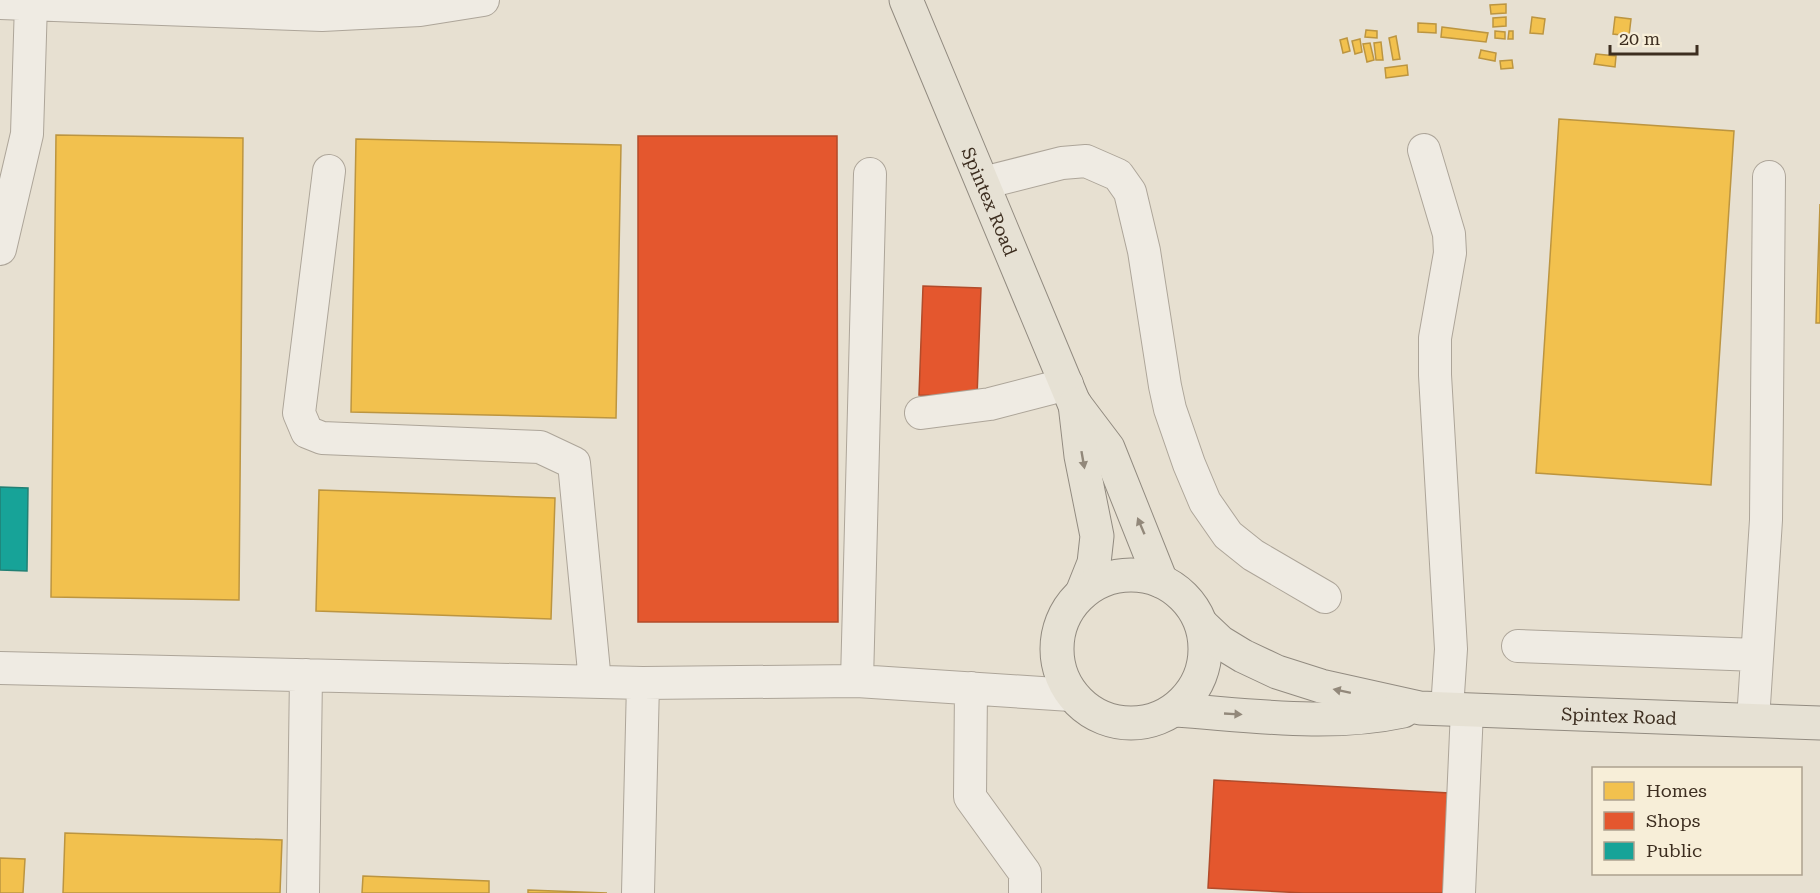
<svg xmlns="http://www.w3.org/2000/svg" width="1820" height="893" font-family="'Roboto Serif',serif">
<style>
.homes{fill:#f2c14e;stroke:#bc9540;stroke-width:1.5}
.shops{fill:#e4572e;stroke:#b24b2a;stroke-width:1.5}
.public{fill:#17a398;stroke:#228074;stroke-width:1.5}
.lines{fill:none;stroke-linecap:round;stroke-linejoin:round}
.minor-casing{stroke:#ada599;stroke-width:34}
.major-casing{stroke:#928b80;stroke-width:35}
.minor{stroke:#efebe3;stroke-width:32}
.major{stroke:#e6e1d4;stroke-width:33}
.oneway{fill:#92887a}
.labels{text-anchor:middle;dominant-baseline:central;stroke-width:6;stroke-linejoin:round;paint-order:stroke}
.street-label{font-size:18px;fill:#3d2e20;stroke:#f7eed8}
</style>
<rect width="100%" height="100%" fill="#e7e0d1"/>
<path class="homes" d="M1506 4V13L1491 14 1490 5Z
M1506 17V26L1493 27V18Z
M1532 17 1545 19 1543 34 1530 33Z
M1615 17 1631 19 1629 36 1613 34Z
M1418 23 1436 24V33L1418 32Z
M1442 27 1488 33 1486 42 1441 37Z
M1366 30 1377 31V38L1365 37Z
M1495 31 1505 32V39L1495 38Z
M1509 31H1513V39H1508Z
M1396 36 1400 59 1393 60 1389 38Z
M1347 38 1350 51 1343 53 1340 40Z
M1360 39 1362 52 1355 54 1352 41Z
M1381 42 1383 60H1376L1374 43Z
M1370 43 1374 60 1367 62 1363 44Z
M1481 50 1496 53 1495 61 1479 58Z
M1596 54 1616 56 1615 67 1594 64Z
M1512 60 1513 68 1501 69 1500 61Z
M1407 65 1408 75 1386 78 1385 68Z
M1559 119 1734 131 1711 485 1536 473Z
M56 135 243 138 239 600 51 597Z
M356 139 621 145 616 418 351 412Z
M1820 204V323H1816Z
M319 490 555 498 551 619 316 611Z
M65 833 282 840 280 893H63Z
M0 858 25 859 23 893H0Z
M363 876 489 881V893H362Z
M528 890 607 893H528Z"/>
<path class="shops" d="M638 136H837L838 622H638Z
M923 286 981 288 977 397 919 395Z
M1214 780 1449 793 1443 893H1304L1208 888Z"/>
<path class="public" d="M0 487 28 488 27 571 0 570Z"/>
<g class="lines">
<g class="minor-casing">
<path id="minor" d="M0 3 322 15 420 10 483 0
M1424 150 1449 234 1450 253 1435 338V375L1451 649 1447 709
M329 171 299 413 307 432 322 438 540 447 574 463 595 682
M983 183 1062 163 1086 161 1118 175 1130 192 1144 251 1165 386 1170 409 1189 464 1205 502 1228 535 1253 555 1325 597
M0 249 27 134 31 3
M921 413 990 404 1067 384
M1518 646 1757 655
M0 668 643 683 857 681 1071 695
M857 681 870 174
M971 688 970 797 1025 873V893
M1753 720 1766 520 1769 177
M303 893 306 675
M638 893 643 683
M1459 893 1467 710"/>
</g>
<g class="major-casing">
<g id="major">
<path id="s1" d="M906 0 1074 403 1108 448 1161 581"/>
<path d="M1075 404 1081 456 1097 536 1094 563 1082 593"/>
<circle cx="1131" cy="649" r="74"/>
<path id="s2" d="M1202 625 1220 642 1243 656 1277 672 1321 686 1420 708 1820 723"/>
<path d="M1175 710C1250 715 1329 727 1403 711"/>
</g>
</g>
<use href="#minor" class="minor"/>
<use href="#major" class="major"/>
</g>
<defs><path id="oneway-solid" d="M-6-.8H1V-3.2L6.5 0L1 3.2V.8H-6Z" transform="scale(1.5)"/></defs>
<g class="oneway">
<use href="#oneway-solid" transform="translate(1083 460) rotate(80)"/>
<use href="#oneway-solid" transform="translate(1141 526) rotate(-113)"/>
<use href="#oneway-solid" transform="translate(1342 691) rotate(-168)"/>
<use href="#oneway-solid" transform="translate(1233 714) rotate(3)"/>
</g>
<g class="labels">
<g class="street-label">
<text stroke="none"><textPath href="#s1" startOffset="218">Spintex Road</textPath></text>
<text stroke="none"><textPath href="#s2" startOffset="436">Spintex Road</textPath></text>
</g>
</g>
<rect x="1592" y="767" width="210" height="108" fill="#f7eed8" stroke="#ada18e" stroke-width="1.5"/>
<rect x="1604" y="782" width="30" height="18" fill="#f2c14e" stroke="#ada18e" stroke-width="1.5"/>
<text x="1646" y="797" font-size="18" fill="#3d2e20">Homes</text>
<rect x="1604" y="812" width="30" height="18" fill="#e4572e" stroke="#ada18e" stroke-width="1.5"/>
<text x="1646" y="827" font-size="18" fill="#3d2e20">Shops</text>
<rect x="1604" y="842" width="30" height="18" fill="#17a398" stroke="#ada18e" stroke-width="1.5"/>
<text x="1646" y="857" font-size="18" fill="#3d2e20">Public</text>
<path d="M1610 45v9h87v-9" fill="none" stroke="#3d2e20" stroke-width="3"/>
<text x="1619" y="45" font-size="18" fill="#3d2e20" stroke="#f7eed8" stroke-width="4.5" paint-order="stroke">20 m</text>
</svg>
